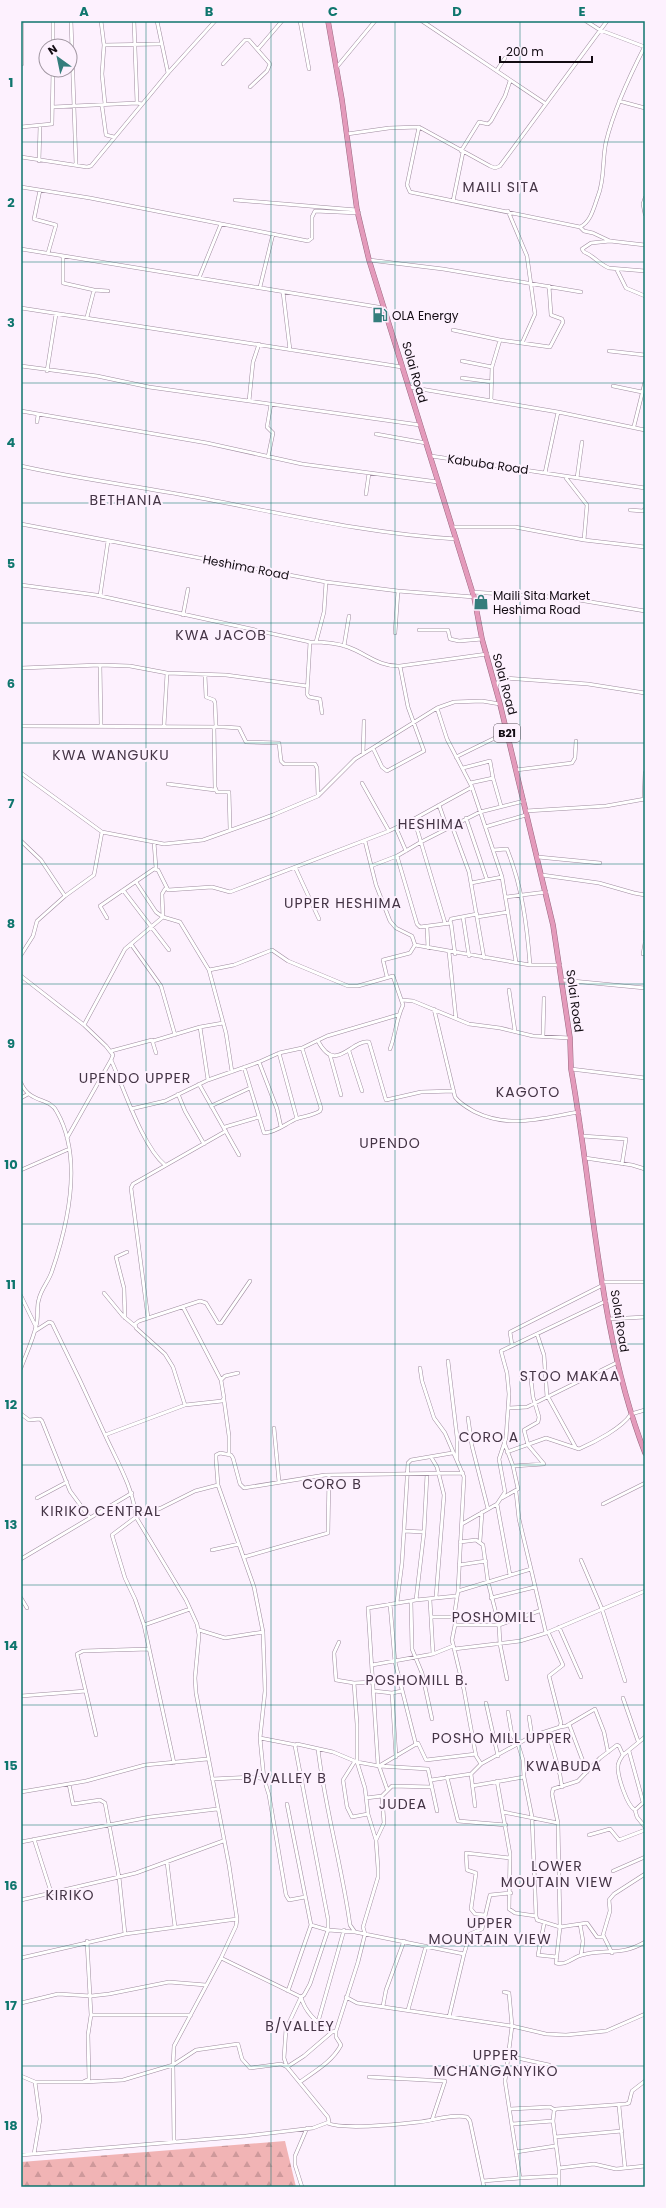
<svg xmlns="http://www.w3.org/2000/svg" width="666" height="2208" font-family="Poppins,sans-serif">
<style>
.forest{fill:url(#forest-firs)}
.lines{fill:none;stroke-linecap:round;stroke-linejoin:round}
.minor-casing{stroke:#9f8c9f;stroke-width:4}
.highway-casing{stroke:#9a6880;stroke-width:5.5}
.minor{stroke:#fff;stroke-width:3}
.highway{stroke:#e49abb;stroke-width:4.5}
.grid{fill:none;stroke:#0f766e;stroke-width:1;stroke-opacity:0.55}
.labels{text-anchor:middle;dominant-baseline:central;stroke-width:4;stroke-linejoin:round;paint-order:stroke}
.shield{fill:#fdf1fe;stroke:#585059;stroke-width:1}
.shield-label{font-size:11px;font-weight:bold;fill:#120b12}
.poi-label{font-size:12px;fill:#120b12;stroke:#fdf1fe;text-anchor:start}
.street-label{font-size:12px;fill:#120b12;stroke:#fdf1fe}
.quarter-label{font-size:14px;letter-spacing:1px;fill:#443445;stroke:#fdf1fe}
.neatline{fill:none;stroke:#0f766e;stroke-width:1.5}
.grid-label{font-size:13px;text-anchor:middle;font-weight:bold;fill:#0f766e}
</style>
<defs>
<pattern id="forest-firs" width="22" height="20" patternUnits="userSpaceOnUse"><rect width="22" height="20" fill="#f1b4b5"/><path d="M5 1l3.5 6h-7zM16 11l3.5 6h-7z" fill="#ce999b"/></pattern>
</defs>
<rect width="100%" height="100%" fill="#fdf1fe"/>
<path class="forest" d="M285 2141 296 2187H21V2162Z"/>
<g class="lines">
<g class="minor-casing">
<path id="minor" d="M22 21V64
M53 21V46
M71 21 76 164
M101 21 104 45 102 74 105 104
M134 21 137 103 142 104
M157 21 168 73
M300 21 309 69
M422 21 546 104
M586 21 600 30 645 47
M104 45 160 44
M258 49 282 21
M223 64 245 40H249L270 64 267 71 250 87
M336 68 375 21
M497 70 505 58
M619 101 645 108
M102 106 106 135 114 137
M53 107 137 103
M21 127 52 124 53 70
M419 127 407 185 410 192 580 227C591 222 594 207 598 196 605 179 602 160 606 142 614 109 629 77 645 46
M347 134 389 128 419 127 490 166 495 168 500 166 607 21
M461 151 479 122 488 124 491 121 505 96 510 81
M21 157 87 167 91 166 168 73 215 21
M39 161 40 126
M21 187 90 198 308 241 312 238V217L315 211 359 213
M40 190 34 219 56 225 48 253
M645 198 643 204 645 214
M235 200 357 210
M453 201 463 152
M508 211 527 256 535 314 522 343
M580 227 584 231 593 233 610 241 645 245
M610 241 591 243 582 249 584 252C594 256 599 264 609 268L645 271
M21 249 384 308
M63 257V283L94 290 87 317
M369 260 443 269 581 292
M617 270 626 288 645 296
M199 278 221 224
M260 287 273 234
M94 290 108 291
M283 292 290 350
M21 308 402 367
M453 330 500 340 550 347 563 322 562 319 551 315 549 286
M609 351 645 355
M462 361 492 367
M21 366 97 376 149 387 420 425
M47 371 56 314
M462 378 492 382
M613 386 642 392
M409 387 558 412 645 430
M249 401 253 362 259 344
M491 401 492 367 500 340
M21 411 207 443 302 464 438 482
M37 422 38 415
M634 426 645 382
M376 434 426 443
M431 456 645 488
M268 457 273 433 267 427 271 404
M21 466C78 479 137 486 195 497 281 513 367 534 456 539
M545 473 558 412
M566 478 587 505 584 540
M577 478 582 442
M366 494 369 473
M630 510 643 511 645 509
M21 524 326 582 398 591 474 597
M452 527H515L584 540 645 547
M21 585 96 595 310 642C322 642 337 643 348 647 367 654 379 667 400 666L487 654
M472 592 567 598 645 611
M100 596 108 541
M183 615 188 589
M419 630H448L450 639 459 641 482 639
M395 633 398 591
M310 642 307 694 309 697 320 699 322 713
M316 642 324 612 326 582
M344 646 349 616
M100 665 101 725
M21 668 100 665 130 666 167 673 226 675 307 686
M205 675 206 697 214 700 215 703 216 727
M496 687 498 682 503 678 588 684 645 693
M437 708 447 739 472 787 502 877 516 962
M21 726 224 727 239 728 246 742 279 743 281 761 284 764H315L317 768 318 795
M164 726 167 673
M214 727 215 787 217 792H229L230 829
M373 748 382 767 387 771 424 751 408 707 400 666
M363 754 364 721
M456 757 507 732
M463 768 490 761 493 778
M516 770 572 763 575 758 576 741
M21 773 102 832 164 844 203 840 273 815 318 796 355 759 437 708 454 702 482 701 500 704
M362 783 389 831
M470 783 493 778 501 806
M168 784 215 790
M644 799 645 773
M439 805 447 828
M526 811 606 806 645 799
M466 818 487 880
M414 819 445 923
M452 826 469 872 484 958
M485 827 526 815
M396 828 406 851
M21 841 41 860 65 896
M365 841 376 885 390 921 396 928 412 936 415 945 410 953 383 960 387 977
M154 842 156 868
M493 850 507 849C522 886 527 925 530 965
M397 856 417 924 420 927 451 923 455 954
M538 857 600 863
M371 866 397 856 421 842 480 812 524 801
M295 867 319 919
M542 875 599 883 634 893 645 895
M136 882 156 912 163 917 162 894 165 889
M471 883 502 877
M123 890 169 950
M506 897 546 892
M463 917 469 956
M477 917 508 912
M107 918 100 906 154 869 158 870 168 890 212 887 230 892 389 831 414 819 472 787
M450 922 451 919 477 914
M427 927 428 948
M645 932V940
M131 944 161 986 175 1035
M415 945 530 965H560
M449 952 456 1019
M643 954 645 943
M21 955 33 936 37 921 65 896 94 875 102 832
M209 970 234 965 272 950 288 961 348 986H358L393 976 403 1005C396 1019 396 1034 390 1049
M21 976 84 1025 106 1046 113 1055 111 1060C124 1088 142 1146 165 1165
M562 980 645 988
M509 990 515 1031
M402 1000 413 1001 469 1024 500 1028 533 1036 570 1038
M434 1009 455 1097C460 1104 468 1108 475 1112 510 1129 542 1118 579 1112
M84 1025 125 949 163 917 180 922 209 970 226 1033 232 1072
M200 1027 208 1080
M543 1036 544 998
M153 1041 200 1027 223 1023
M318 1041C336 1075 351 1039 369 1042L386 1100 421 1092 454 1091
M111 1051 152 1040 156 1053
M349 1051 362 1091
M279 1053 297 1119
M330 1055 341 1095
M259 1062 277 1109 281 1127
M244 1067 264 1133C277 1132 285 1124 296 1119 304 1116 312 1116 320 1111L321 1108 302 1048
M571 1069 645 1078
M21 1083C30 1104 50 1097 57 1112 83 1158 68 1224 52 1271 49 1281 41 1289 39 1299 36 1307 39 1317 36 1326 33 1340 26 1354 21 1368
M199 1084 239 1155
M178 1094 185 1111 204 1144
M21 1098 28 1094
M211 1106 250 1088
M131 1109 165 1101 208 1080 259 1062 279 1053 302 1048 327 1036 398 1015
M225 1127 259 1117
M582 1136 626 1139 622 1164
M67 1138 111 1060
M585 1158 632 1165 645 1169
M21 1170 69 1149
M603 1282H645
M104 1293 123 1316 135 1326
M21 1296 36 1327
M183 1307 221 1380
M125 1318 124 1288 116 1257 127 1252
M148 1318 131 1188 133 1184 226 1131
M609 1319 645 1317
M35 1331 49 1322 52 1323C71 1361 89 1399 106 1437 118 1463 133 1488 136 1517L186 1600 197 1624 199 1635 195 1678 196 1693 229 1865 237 1919 236 1926 221 1958 174 2046 173 2065 174 2141
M537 1334 544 1355 547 1397
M512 1345 510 1332 603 1285
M448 1361 457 1437V1460
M420 1368 422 1381 434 1418 445 1433 464 1477 458 1591 454 1617 455 1625 452 1640 464 1690 476 1756 481 1764
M548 1397 576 1448
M224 1400 229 1436V1455
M185 1405 173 1367 165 1354 136 1328 135 1324 139 1321 200 1301 206 1303 218 1323H221L250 1281
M509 1408 527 1407 616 1363
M21 1414 29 1420 40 1419 42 1421 70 1491 90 1518
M468 1418 472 1446 488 1509
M274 1428 279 1482
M105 1435 185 1405 222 1401 224 1398 221 1380 225 1376 238 1373
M507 1452 546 1438 579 1449C595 1442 622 1428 631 1414L645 1410
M431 1457 437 1467 444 1495 436 1597
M513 1466 544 1464 528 1445 524 1430 538 1422 539 1417 533 1397 531 1380
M218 1485 254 1587 263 1632 265 1691 260 1738 264 1779
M37 1498 67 1482
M502 1498 518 1489 513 1466 504 1442
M497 1504 510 1575
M603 1504 645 1483
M462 1524 497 1504 505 1492 499 1459 506 1438 509 1394 507 1373 501 1351 606 1301
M404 1531 424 1532 427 1474
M480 1541 482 1512
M460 1542 476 1540 483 1545 488 1582 499 1625 500 1644 507 1679
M212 1550 239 1544
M244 1557 328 1533 329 1475
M21 1559 132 1493
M581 1560 602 1609 625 1681
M459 1565 486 1561
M531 1569 546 1633
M458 1591 531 1569 519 1519 516 1492
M21 1598 27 1608
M491 1598 535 1587
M416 1600 424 1532
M430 1600 433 1654
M397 1602 402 1563 408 1463 411 1460 452 1453
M411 1602 412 1649 422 1673 432 1719
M390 1604 395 1662 416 1745
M431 1617H454
M144 1625 190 1609
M455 1625H499L539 1611
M559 1627 581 1677
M199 1630 225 1638 263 1632
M339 1642 334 1653 336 1680 354 1683 373 1682
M454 1649 520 1641 546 1633 645 1591
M372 1665 433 1654 453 1646
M374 1691 392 1693 402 1691
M392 1693 396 1757
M21 1696 86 1691
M623 1698 638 1741
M486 1703 498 1756
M508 1712 512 1735 518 1744 523 1760 524 1777 532 1817 536 1916 537 1920 560 1927 556 1963C566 1966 573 1957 582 1955 605 1948 620 1957 645 1942
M529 1717 532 1736
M569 1724 587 1772
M560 1727 566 1726 595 1709 604 1732 608 1752
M548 1731 560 1775 562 1787
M96 1735 77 1654 83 1651 149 1649
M260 1738 296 1745
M318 1749C325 1809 342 1866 350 1925L355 1932
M629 1751 643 1802
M623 1755C621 1758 618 1762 618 1766 617 1775 627 1806 635 1810
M355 1761 343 1780 347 1807 352 1817 368 1814
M174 1763 144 1625 135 1599 125 1578 112 1535 136 1517 161 1508 195 1491 218 1485 216 1459V1455L220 1453 231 1455 233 1458 240 1484 244 1488 325 1475 463 1473
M378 1765 368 1608 416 1600 456 1596
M471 1774 475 1806
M447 1777 458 1821 506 1825
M212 1779 254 1777 264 1779 269 1795 286 1895 289 1900 305 1897
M431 1780 471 1774 481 1764 532 1736 560 1727 561 1723 549 1676 563 1665 548 1632
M497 1781 510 1854 509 1909 515 1913 536 1916
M69 1784 73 1804 100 1800 105 1803 119 1877 125 1934
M472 1786 524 1777
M387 1789 379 1766 428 1769 437 1811
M21 1792 86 1781 145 1765 207 1759
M366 1798 382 1796 392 1786 432 1787
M645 1801 635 1810 637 1817 645 1827
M287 1804 311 1925 328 1930 355 1932 464 1954 470 1934 482 1929 490 1895 511 1893
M503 1812 558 1823
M589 1835 610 1829 619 1840 645 1830
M34 1839 51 1892
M376 1840 384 1823 382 1796
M21 1842 150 1817 217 1809
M167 1862 175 1927
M613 1871 645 1857
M21 1900 136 1873 223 1841
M485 1915 475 1914 471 1909 476 1873 467 1870 466 1853 510 1858
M544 1924 538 1955 557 1957
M580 1924 583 1941 581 1955
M604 1937H597L587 1923 560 1927 558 1823 552 1794 553 1789 578 1781 600 1758 617 1745 619 1746 623 1755 645 1737
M612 1953 603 1935 610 1911 609 1900 614 1894 645 1874
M21 1958 125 1934 237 1919
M221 1958 301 1997
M288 1991 311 1925
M504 1992 509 1993 512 2026 505 2081 520 2178 558 2176
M301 1997C305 2012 318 2024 332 2032L336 2031 358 1962 365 1934 363 1927 378 1877V1868L376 1840 368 1814 365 1788 357 1762V1724L354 1683
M346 1997 357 2003 512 2026 546 2034 566 2035 606 2031 645 2014
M21 2003 58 1994 91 1996 109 1994 169 1982 206 1985
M383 2006 386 1990 404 1941
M408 2010 426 1946
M91 2015H191
M449 2017 464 1954
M318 2022 344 1930
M508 2056 549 2065
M21 2076 35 2082H83L89 2079 88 2035 91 2015 87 1941
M369 2077 445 2081 432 2120
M83 2082 123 2080 173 2065 196 2050 238 2044 242 2059 250 2068 281 2064 287 2067 304 2056 332 2032
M300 2082C315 2071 332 2062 341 2045L336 2037V2031
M619 2106 625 2168
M510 2109 550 2107 555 2110
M553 2121 559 2168
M327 2123C343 2130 401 2124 419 2122 435 2120 452 2114 467 2117L470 2121 484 2187
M512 2124 553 2121 554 2111 556 2109 626 2104 629 2103 632 2091 645 2081
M555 2137 622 2131
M516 2152 555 2146
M34 2154 40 2119 35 2082
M21 2155 246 2136 313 2128 329 2122 328 2117 287 2067 284 2058 286 2029 301 1997 304 1995 310 1984 328 1930V1919L295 1746 297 1744 333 1752 357 1762 379 1766 418 1743 426 1760 476 1754
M483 2181 520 2178
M302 2187 295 2165V2156L307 2128
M559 2187V2168L594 2164 616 2169 645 2166"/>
</g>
<g class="highway-casing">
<path id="highway" d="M328 21 342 100 357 210 369 260 474 597 482 639 500 704 553 925 570 1038 571 1069C594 1197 598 1331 645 1453"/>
</g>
<use href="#minor" class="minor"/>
<use href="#highway" class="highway"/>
</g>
<path class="grid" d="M146 21V2187M271 21V2187M395 21V2187M520 21V2187M21 142H645M21 262H645M21 383H645M21 503H645M21 623H645M21 743H645M21 864H645M21 984H645M21 1104H645M21 1224H645M21 1344H645M21 1465H645M21 1585H645M21 1705H645M21 1825H645M21 1946H645M21 2066H645"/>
<defs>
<g id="fuel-bare" transform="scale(1.2)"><path d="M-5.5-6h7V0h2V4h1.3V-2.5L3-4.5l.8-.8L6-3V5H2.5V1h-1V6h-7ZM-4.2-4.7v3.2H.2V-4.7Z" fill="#347d7c" stroke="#fdf1fe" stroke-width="2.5" paint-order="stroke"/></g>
<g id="shop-bare" transform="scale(1.2)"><path d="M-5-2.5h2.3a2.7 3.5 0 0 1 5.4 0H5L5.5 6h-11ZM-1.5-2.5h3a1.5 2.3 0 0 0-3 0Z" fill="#347d7c" stroke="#fdf1fe" stroke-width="2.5" paint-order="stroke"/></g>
</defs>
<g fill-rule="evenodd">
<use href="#fuel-bare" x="380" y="315"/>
<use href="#shop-bare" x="481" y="602"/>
</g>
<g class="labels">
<rect class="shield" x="494" y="724" width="26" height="18" rx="3"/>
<g class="shield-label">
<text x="507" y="733">B21</text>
</g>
<g class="poi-label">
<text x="392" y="315">OLA Energy</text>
<text x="493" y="595">Maili Sita Market<tspan x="493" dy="14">Heshima Road</tspan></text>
</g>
<g class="street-label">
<text transform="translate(415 372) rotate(74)">Solai Road</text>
<text transform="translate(488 464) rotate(8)">Kabuba Road</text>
<text transform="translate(246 567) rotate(11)">Heshima Road</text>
<text transform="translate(505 684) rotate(75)">Solai Road</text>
<text transform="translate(575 1001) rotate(82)">Solai Road</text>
<text transform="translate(620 1321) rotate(81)">Solai Road</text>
</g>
<g class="quarter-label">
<text x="501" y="187">MAILI SITA</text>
<text x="126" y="500">BETHANIA</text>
<text x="221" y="635">KWA JACOB</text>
<text x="111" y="755">KWA WANGUKU</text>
<text x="431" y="824">HESHIMA</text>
<text x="343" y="903">UPPER HESHIMA</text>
<text x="135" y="1078">UPENDO UPPER</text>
<text x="528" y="1092">KAGOTO</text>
<text x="390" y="1143">UPENDO</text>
<text x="570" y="1376">STOO MAKAA</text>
<text x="489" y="1437">CORO A</text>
<text x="332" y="1484">CORO B</text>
<text x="101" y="1511">KIRIKO CENTRAL</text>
<text x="494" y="1617">POSHOMILL</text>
<text x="417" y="1680">POSHOMILL B.</text>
<text x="502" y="1738">POSHO MILL UPPER</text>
<text x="564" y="1766">KWABUDA</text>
<text x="285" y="1778">B/VALLEY B</text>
<text x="403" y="1804">JUDEA</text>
<text x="557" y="1866">LOWER<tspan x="557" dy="16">MOUTAIN VIEW</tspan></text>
<text x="70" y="1895">KIRIKO</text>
<text x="490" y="1923">UPPER<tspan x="490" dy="16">MOUNTAIN VIEW</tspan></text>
<text x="300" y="2026">B/VALLEY</text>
<text x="496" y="2055">UPPER<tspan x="496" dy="16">MCHANGANYIKO</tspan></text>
</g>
</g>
<rect width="666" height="2208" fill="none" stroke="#fdf1fe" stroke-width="44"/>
<g transform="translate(58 58) rotate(327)"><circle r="19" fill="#fdf1fe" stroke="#9f95a0"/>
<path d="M0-3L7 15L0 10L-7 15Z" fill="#347d7c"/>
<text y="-6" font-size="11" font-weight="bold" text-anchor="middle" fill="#120b12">N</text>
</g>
<path d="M500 56v6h92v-6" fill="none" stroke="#120b12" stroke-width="2"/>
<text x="506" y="56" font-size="12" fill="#120b12" stroke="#fdf1fe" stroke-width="3" paint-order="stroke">200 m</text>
<rect x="22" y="22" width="622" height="2164" class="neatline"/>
<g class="grid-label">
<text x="84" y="16">A</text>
<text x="209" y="16">B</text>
<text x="333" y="16">C</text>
<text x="457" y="16">D</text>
<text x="582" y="16">E</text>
<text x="11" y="87">1</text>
<text x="11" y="207">2</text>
<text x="11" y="327">3</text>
<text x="11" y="447">4</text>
<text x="11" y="568">5</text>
<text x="11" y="688">6</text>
<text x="11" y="808">7</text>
<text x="11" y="928">8</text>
<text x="11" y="1048">9</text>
<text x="11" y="1169">10</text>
<text x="11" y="1289">11</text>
<text x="11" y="1409">12</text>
<text x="11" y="1529">13</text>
<text x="11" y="1650">14</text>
<text x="11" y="1770">15</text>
<text x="11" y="1890">16</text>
<text x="11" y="2010">17</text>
<text x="11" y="2130">18</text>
</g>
</svg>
